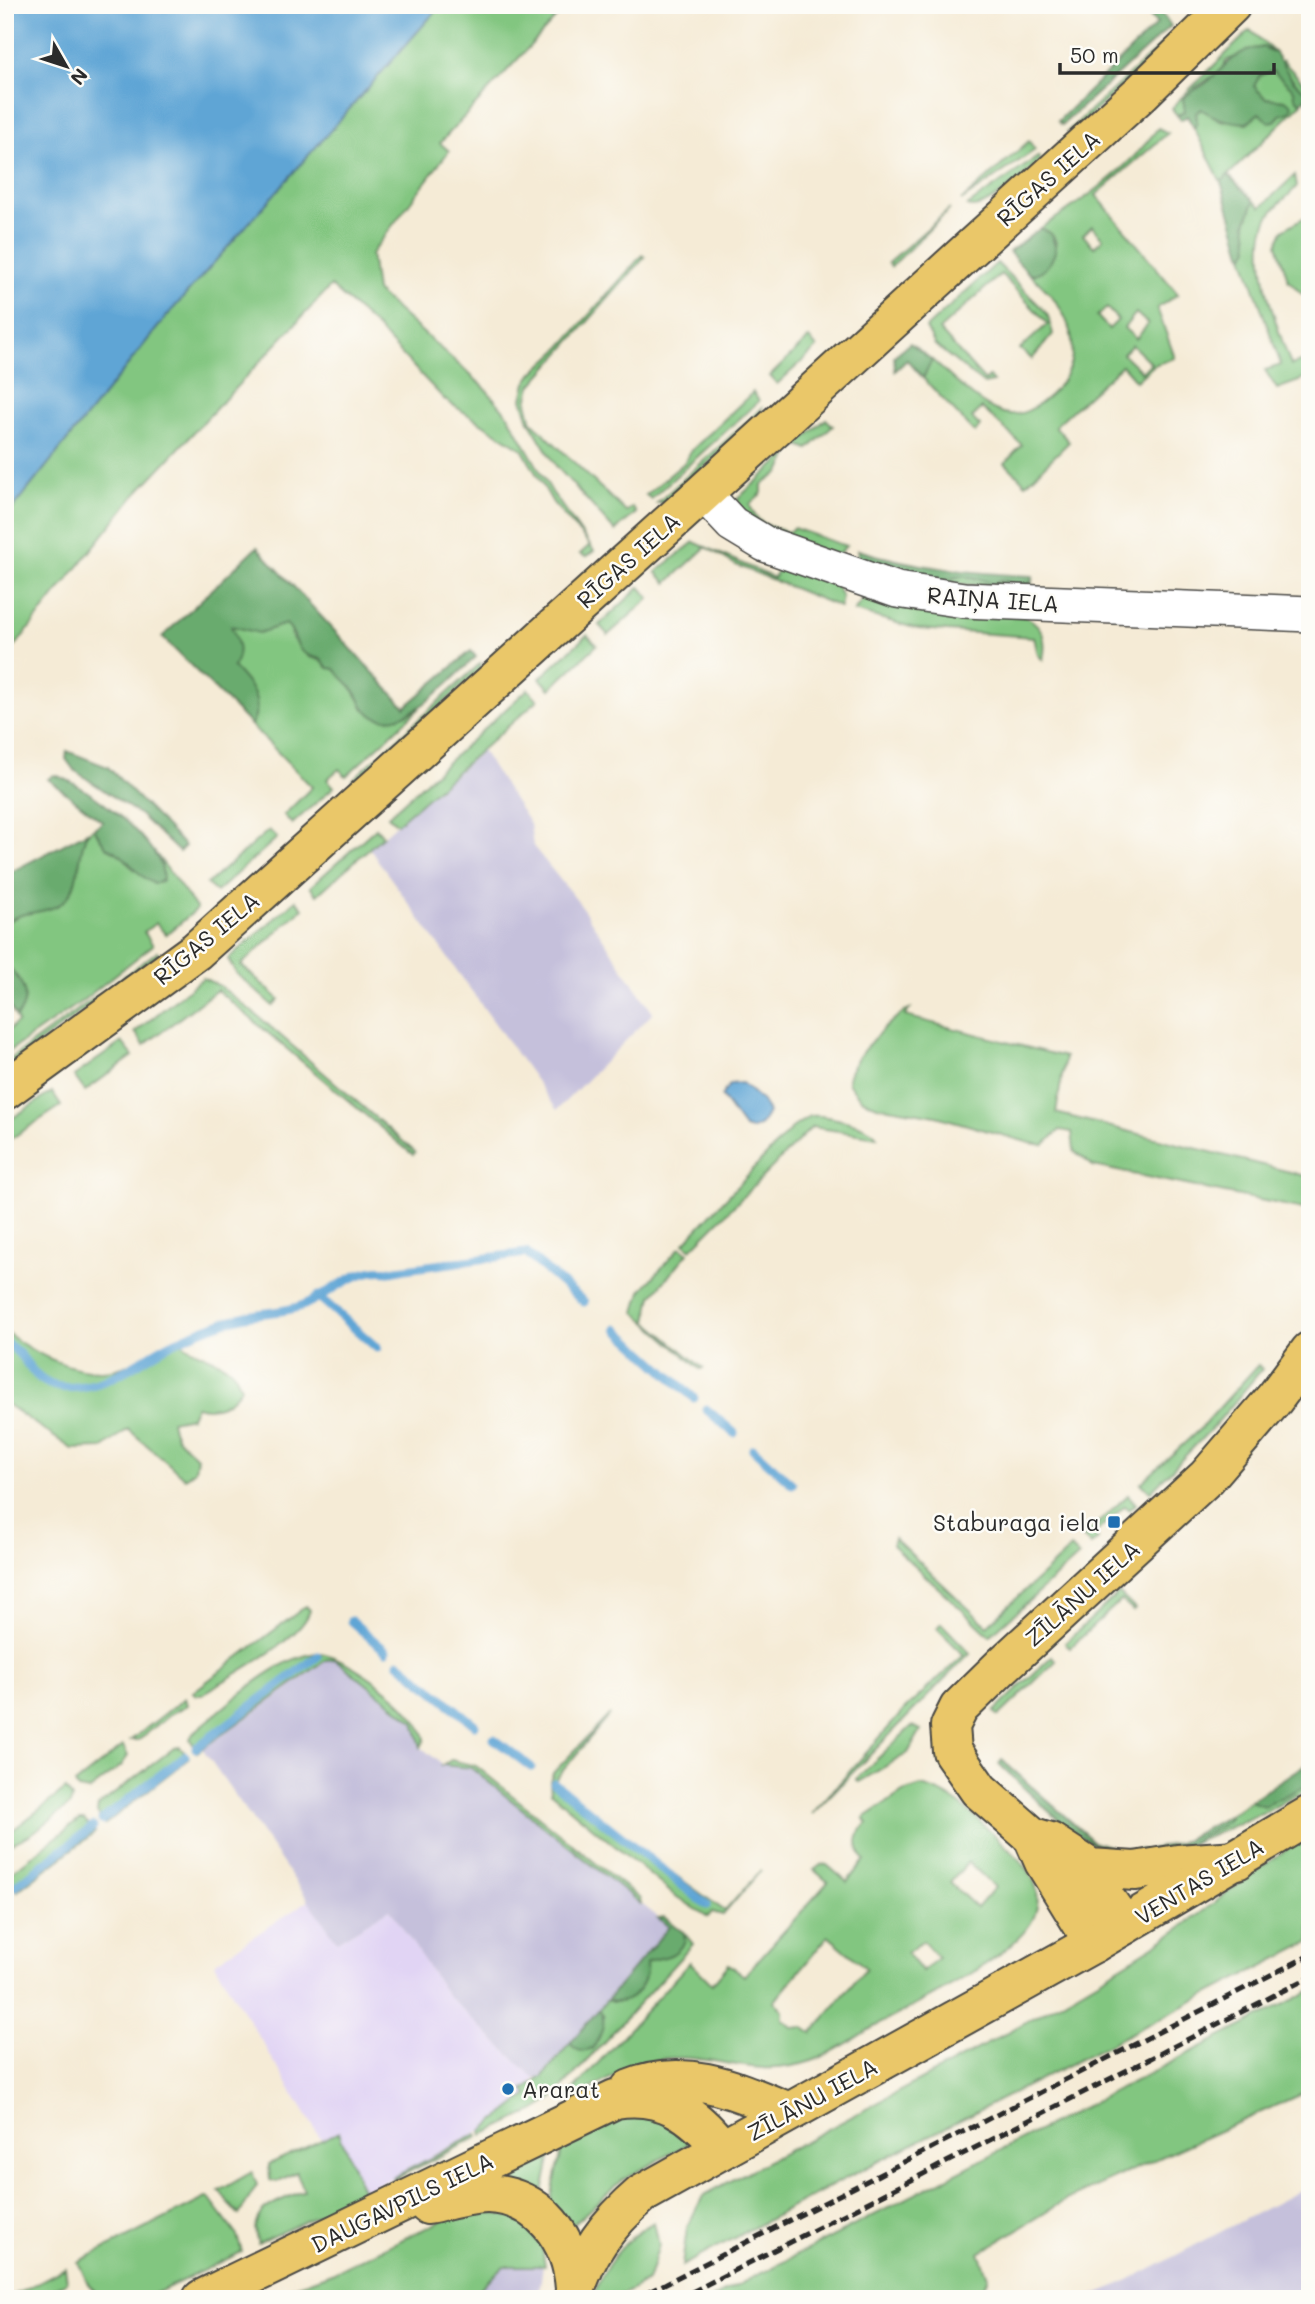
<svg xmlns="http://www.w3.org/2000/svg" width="1315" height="2304" font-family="Mali,sans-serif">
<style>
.built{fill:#e1d4f4}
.industrial{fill:#c5c0db}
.green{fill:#82c680;stroke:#567856;stroke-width:2;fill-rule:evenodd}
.forest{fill:#69ab6e;stroke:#4a6b4c;stroke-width:2}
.water{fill:#5fa5d5;stroke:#456880;stroke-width:2}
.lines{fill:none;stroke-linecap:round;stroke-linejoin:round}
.stream{stroke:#5fa5d5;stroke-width:9}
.minor-casing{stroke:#494845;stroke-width:38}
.major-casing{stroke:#494845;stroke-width:42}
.highway-casing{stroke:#494845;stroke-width:42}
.minor{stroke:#fff;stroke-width:35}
.major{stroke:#eac769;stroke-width:38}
.highway{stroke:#eac769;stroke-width:38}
.rail{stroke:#2b2b2b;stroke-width:5;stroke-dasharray:10 5;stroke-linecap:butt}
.poi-dot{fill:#1f6fb2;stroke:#fdfcf7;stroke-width:2.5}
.labels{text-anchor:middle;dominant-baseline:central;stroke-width:5;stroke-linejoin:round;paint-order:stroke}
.street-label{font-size:23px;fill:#2b2b2b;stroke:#fdfcf7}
.poi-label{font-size:23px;fill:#2b2b2b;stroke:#fdfcf7;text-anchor:end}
</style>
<rect width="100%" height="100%" fill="#fdfcf7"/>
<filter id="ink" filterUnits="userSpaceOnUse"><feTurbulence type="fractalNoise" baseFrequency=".0143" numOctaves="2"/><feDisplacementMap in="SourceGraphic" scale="14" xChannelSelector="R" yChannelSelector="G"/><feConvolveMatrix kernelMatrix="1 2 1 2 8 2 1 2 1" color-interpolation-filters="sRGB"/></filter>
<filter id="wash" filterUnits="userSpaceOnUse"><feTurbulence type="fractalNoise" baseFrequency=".00686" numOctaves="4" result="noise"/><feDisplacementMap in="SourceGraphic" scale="28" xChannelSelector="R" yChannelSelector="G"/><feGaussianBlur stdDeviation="1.57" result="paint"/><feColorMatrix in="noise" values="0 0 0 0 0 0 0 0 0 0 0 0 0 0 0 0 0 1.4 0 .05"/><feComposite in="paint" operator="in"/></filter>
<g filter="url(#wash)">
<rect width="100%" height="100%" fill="#f5ebd6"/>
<path class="built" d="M309 1900 337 1941 390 1909 446 1994 535 2079 524 2090 528 2095 497 2122 364 2192 339 2132 321 2139 214 1963Z"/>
<path class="industrial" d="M482 751 530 824 533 846 579 903 653 1013 557 1110 369 848Z
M335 1659 414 1722 421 1747 443 1765 471 1767 669 1926 543 2076 535 2079 446 1994 390 1909 337 1941 202 1748 326 1660Z
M1310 2185V2299H1082L1123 2283Z
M504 2266H543L538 2299H474L475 2293Z"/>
<path class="green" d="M441 5H568L440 143 449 151 371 254 376 291 484 387 508 415 552 492 594 551 586 557 580 554 590 545 553 503 522 449 445 400 372 323 331 286 134 496 5 659V518L166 317Z
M1250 30 1275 53 1263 47 1227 60 1219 72 1195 88 1185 112 1177 115 1172 109 1178 101Z
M1172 35 1170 41 1075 130 1068 131Z
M1282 60 1310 90V104L1306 100 1308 97 1285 70Z
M1273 70 1295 90V97L1301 104 1221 182 1194 128 1197 122 1196 113 1201 109 1222 121 1256 116 1258 113 1266 119 1278 118 1285 100 1265 98 1254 86 1260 75Z
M1158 128 1168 133 1096 195 1178 294 1157 308 1175 358 1154 365 1136 381 1122 365 1055 426 1069 442 1026 484 1005 463 1022 445 982 408 972 418 980 426 975 433 923 378 932 360C952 377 975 403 1000 412 1017 418 1031 411 1044 400 1094 360 1071 308 1029 274L1034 275C1049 262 1071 241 1041 228 1085 199 1127 171 1158 128ZM1092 226 1103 239 1094 247 1083 235ZM1107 308 1118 320 1109 329 1097 316ZM1136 313 1148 324 1136 339 1124 328ZM1132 345 1151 363 1142 372 1123 354Z
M1029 141 1035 150 961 201Z
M1039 156 1040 160C1028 173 984 214 967 206Z
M1295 175 1297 186C1289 197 1274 205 1268 218 1249 256 1277 327 1291 365L1310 359V377L1277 389 1265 370 1281 365 1243 256 1246 255V223L1254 201 1261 207Z
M950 209 891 267 888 263Z
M1310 214V294H1302L1288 280 1277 244 1283 230Z
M642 255 645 257 531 386 527 402 532 422 626 512 632 507 636 513 615 531 556 466 529 421 522 399 526 383 533 373 559 349Z
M997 263 1042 308 1048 316 1053 334 1032 359 1020 349 1048 324 1001 274 939 330 985 381 989 377 993 382 984 384 935 345 926 328Z
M809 338 817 348 777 384 770 376Z
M753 392 759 401 651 499 646 495 684 463 691 451Z
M762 408V414L665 503H657Z
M826 419 833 426 808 449 799 445 790 452 780 472 762 485V493L750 504C755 525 771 527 788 532L794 528 846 546 837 556 754 525 744 517 737 499Z
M694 542 774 578 780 564 836 585 842 597 840 607 736 565 706 547 667 583 656 572Z
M959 576 985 580 993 585 1001 580 1011 584 1032 581 1033 576 1031 587 932 583Z
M640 587 650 598 608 635 599 625Z
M864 597 1027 617C1044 627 1047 641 1043 660L1038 655 1034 637 918 629 854 611Z
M286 624 291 628 292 638 309 657C334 661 354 687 364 709L408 714 420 708 346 776 339 769 327 779 334 787 292 824 284 815 312 787 251 725C265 700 250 685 233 667L231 626H238L246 630Z
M587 635 597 645 550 689 540 678Z
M481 663V669L361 778 353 779Z
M528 689 538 700 397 824 388 816Z
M94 828C99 839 106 849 119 851L134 870 162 866 154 851 197 909 166 935 156 923 144 932 153 945 81 1002 5 1054V1033L18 1022 16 1017C34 997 21 979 5 963V923C13 918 21 913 30 911 45 907 55 910 66 898 84 879 72 841 94 828Z
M376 828 383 836 317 895 310 887Z
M269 830 277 838 216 892 207 884Z
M296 900 303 908 241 965 279 999 273 1006 236 973 228 959Z
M158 951 159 954 11 1064 5 1063Z
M203 978 220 986 259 1017 415 1152 413 1155 217 990 144 1045 135 1032Z
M910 1009 905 1016 1065 1057 1056 1113 1310 1177V1206L1303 1209 1093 1166 1074 1151 1072 1132 1060 1130 1044 1145 1030 1143 936 1116 877 1106 861 1099 848 1083C846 1063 892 1016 910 1009Z
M122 1042 133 1056 85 1091 74 1076Z
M52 1092 61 1106 6 1142 5 1123Z
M810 1116C823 1114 872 1125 877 1137L812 1127 691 1249 684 1243 792 1128Z
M680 1247 688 1253 652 1296 647 1321 703 1368 700 1369 635 1312 641 1291Z
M5 1331C35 1356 92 1384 130 1364 146 1356 161 1345 177 1337 193 1359 234 1355 241 1388 231 1404 214 1412 196 1406L191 1417 171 1421C174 1441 185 1444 197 1457L195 1470 185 1478 128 1429 103 1448 72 1449 5 1403Z
M1258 1365 1262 1369 1217 1423 1150 1492 1141 1483 1202 1427Z
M1128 1495 1136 1504 1130 1510 1125 1506 1094 1534 1098 1539 1091 1545 1083 1537Z
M894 1538 987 1626 1071 1548 1079 1556 990 1636 892 1545Z
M1119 1593 1135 1609 1133 1611 1121 1600 1070 1648 1065 1643Z
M306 1606 310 1610C303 1640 227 1677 202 1695H196L193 1692Z
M941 1623 970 1653 812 1814 905 1709 964 1655 937 1628Z
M317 1653C346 1653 421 1710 425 1739L421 1747 414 1722 335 1659 326 1660 197 1752 190 1739 193 1733C226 1707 274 1658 317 1653Z
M1052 1656 1056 1661 999 1716 994 1712Z
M185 1698 187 1705 169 1715 139 1740H131Z
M610 1714 555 1780 635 1846 725 1911 761 1870 723 1915 712 1912 708 1917 674 1895 551 1793 550 1781 553 1773Z
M912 1726 921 1730 908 1753 859 1782 856 1779Z
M123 1746 128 1756 121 1766 89 1791 78 1789 75 1784Z
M180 1747 189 1758 105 1824 97 1813 98 1806 174 1748Z
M451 1760 476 1766 640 1899 641 1904 471 1768 443 1765Z
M1310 1783V1788L1267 1811 1182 1848 1230 1818V1815L1250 1801 1265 1806Z
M921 1786C956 1793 980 1823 1006 1846 1025 1863 1045 1886 1035 1914 1022 1955 911 2007 872 2028 853 2039 832 2054 812 2061 756 2080 723 2055 670 2058 635 2060 600 2085 568 2101L567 2097 690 1962 712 1984 729 1964 744 1976 828 1882 814 1870 822 1864 827 1865 847 1882 865 1860C853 1847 855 1834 868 1823L864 1818 903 1792ZM968 1862 995 1887 977 1908 950 1883ZM828 1936 866 1968 812 2033 803 2027 793 2028 783 2019V2010L774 2002ZM923 1941 938 1958 922 1971 907 1953Z
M66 1789 72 1798 70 1805 30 1835 5 1847V1836Z
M79 1820H84L95 1832 17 1891 9 1880 11 1872Z
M1310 1835V1942L850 2176 682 2266 687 2227 703 2196C855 2113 1012 2036 1158 1943 1210 1910 1256 1866 1310 1835Z
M684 1933 693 1944 554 2097 538 2109 483 2135 482 2131 528 2095 524 2090 543 2076 570 2043 575 2049 598 2035 604 2016 599 2009 607 2000 612 2002 645 1963 685 1941Z
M1310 1991V2090L1068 2199 979 2253 988 2277 981 2293 985 2299H711Z
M641 2110 699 2138 624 2179 570 2227 550 2203 564 2141 612 2117Z
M339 2132 363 2192 372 2190 258 2243C245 2208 280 2202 304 2190L296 2172 277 2182 270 2180 269 2164Z
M477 2134 478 2137 393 2180 392 2178Z
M553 2146 542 2196 496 2174Z
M252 2172 257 2185 239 2215 219 2191Z
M208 2197 237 2236 242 2252 144 2299H102L88 2284 78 2262Z
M470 2207 529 2221 525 2227 542 2246 545 2266H504L475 2293 474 2299H260L334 2272Z
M654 2222 659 2245 648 2281 614 2299H592C603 2267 624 2238 654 2222Z
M65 2268 67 2281 36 2299H7Z"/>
<path class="forest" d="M1153 7 1161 11 1171 26 1062 125 1058 121 1157 24 1143 8Z
M1263 47 1275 53 1293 81 1308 93 1301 104 1295 97 1294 90 1273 71 1260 75 1254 86 1265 98 1285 100 1292 105 1290 112 1280 115 1275 121 1269 122 1259 113 1247 123C1228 122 1216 119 1201 109L1196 113 1197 122 1194 128 1187 116 1181 120 1177 115 1185 111 1183 99C1190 91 1198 89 1206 83 1220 71 1231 57 1247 50 1252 48 1258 49 1263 47Z
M1228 175 1254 201 1246 223 1249 248 1243 256 1221 182Z
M1041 228 1051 234 1056 249C1052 262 1045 275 1029 274L1009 252Z
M910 343 932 360 923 378 907 360 895 371 894 356Z
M257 547 405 707 471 651 476 657C453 677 401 740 368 712 361 706 359 696 353 689 347 682 341 678 335 669L328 668 321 659C288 653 302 638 286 624L259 633 231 626C238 641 243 653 233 667 250 685 265 700 251 725L162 637Z
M858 550C917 568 972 573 1033 576L1032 581 1022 586 1001 580 993 585C980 577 958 573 945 582L857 564Z
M67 751 108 767 185 846 179 852 140 815 74 770 66 759Z
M54 775C82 781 172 849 162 881L154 884C130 871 131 857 106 847L94 828 103 822 48 779Z
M87 832C76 856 83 898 52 908 33 915 25 910 5 923V875Z
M5 963C21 979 34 997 16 1017L5 999Z
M1002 1760 1093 1841 1116 1849 1145 1850 1179 1843 1230 1815V1818C1223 1828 1209 1831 1199 1838 1112 1890 1057 1818 999 1764Z
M1310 1761V1783L1265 1806 1250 1801Z
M664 1917 684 1933 685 1941C671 1962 664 1954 646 1963 649 1984 630 2009 607 2000L669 1927 658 1918Z
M599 2009C609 2022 600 2036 593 2049 583 2053 577 2052 570 2043Z"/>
<path class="water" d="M5 5H441L166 317 5 518Z
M742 1083 762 1101 768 1112 761 1125 751 1130 744 1128 721 1096 730 1084Z"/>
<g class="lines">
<path class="stream" d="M318 1296 377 1348
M617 1329 694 1398
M5 1343C29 1355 30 1383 60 1387 105 1392 135 1362 172 1343 193 1333 219 1323 242 1317 261 1312 285 1313 304 1305 334 1292 356 1266 390 1271L526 1253 584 1302
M706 1409 734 1433
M753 1449 792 1484
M351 1621 386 1651
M399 1663 475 1725
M494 1739 531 1767
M196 1748 318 1656
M554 1783 707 1905
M102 1820 185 1756
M15 1886 93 1827"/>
</g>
</g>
<g filter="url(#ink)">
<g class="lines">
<g class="minor-casing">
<path id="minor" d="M703 493 732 524 765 544 897 590 964 600 1310 614"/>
</g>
<g class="major-casing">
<path id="major" d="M5 1090 196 951 703 493 1142 92 1231 5
M1033 1837 1044 1862 1094 1943
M1237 1860 1178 1864 1135 1871 1090 1868 1050 1842 1033 1837 979 1790 952 1751 950 1726 959 1708 1002 1666 1207 1477 1275 1398 1310 1351
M1080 1863 1124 1925"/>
</g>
<g class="highway-casing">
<path id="highway" d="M630 2089C685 2066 738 2091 789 2112
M428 2205C447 2201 468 2194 487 2194 540 2195 572 2240 575 2289
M202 2299 615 2099C662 2091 694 2113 722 2149
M573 2299C584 2255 608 2223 642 2194L1094 1943 1310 1815"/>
</g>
<use href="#minor" class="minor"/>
<use href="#major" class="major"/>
<use href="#highway" class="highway"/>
<path class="rail" d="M635 2299 1310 1955
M678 2299 1310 1977"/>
</g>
</g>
<g class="poi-dot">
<rect x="1107" y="1515" width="14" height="14" rx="3.5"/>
<circle cx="508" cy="2089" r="7"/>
</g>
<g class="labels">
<g class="street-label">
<text transform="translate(1048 178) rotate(-42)">RĪGAS IELA</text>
<text transform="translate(628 560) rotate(-42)">RĪGAS IELA</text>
<text transform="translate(993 599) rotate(4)">RAIŅA IELA</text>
<text transform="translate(206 938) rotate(-40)">RĪGAS IELA</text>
<text transform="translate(1082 1593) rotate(-42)">ZĪLĀNU IELA</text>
<text transform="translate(1199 1881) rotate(-31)">VENTAS IELA</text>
<text transform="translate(812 2099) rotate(-29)">ZĪLĀNU IELA</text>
<text transform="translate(402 2202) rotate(-26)">DAUGAVPILS IELA</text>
</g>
<g class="poi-label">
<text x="1100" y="1522">Staburaga iela</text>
<text x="522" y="2089" text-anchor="start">Ararat</text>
</g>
</g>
<rect width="1315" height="2304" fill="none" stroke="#fdfcf7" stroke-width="28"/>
<g transform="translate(66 66) rotate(129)" stroke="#fdfcf7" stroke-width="5" paint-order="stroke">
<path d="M0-5L12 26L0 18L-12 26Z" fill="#2b2b2b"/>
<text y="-10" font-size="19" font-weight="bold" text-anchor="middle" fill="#2b2b2b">N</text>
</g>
<path d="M1060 63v10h214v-10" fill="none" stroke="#2b2b2b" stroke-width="3.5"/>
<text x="1070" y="63" font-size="21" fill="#2b2b2b" stroke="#fdfcf7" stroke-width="5" paint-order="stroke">50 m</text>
</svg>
